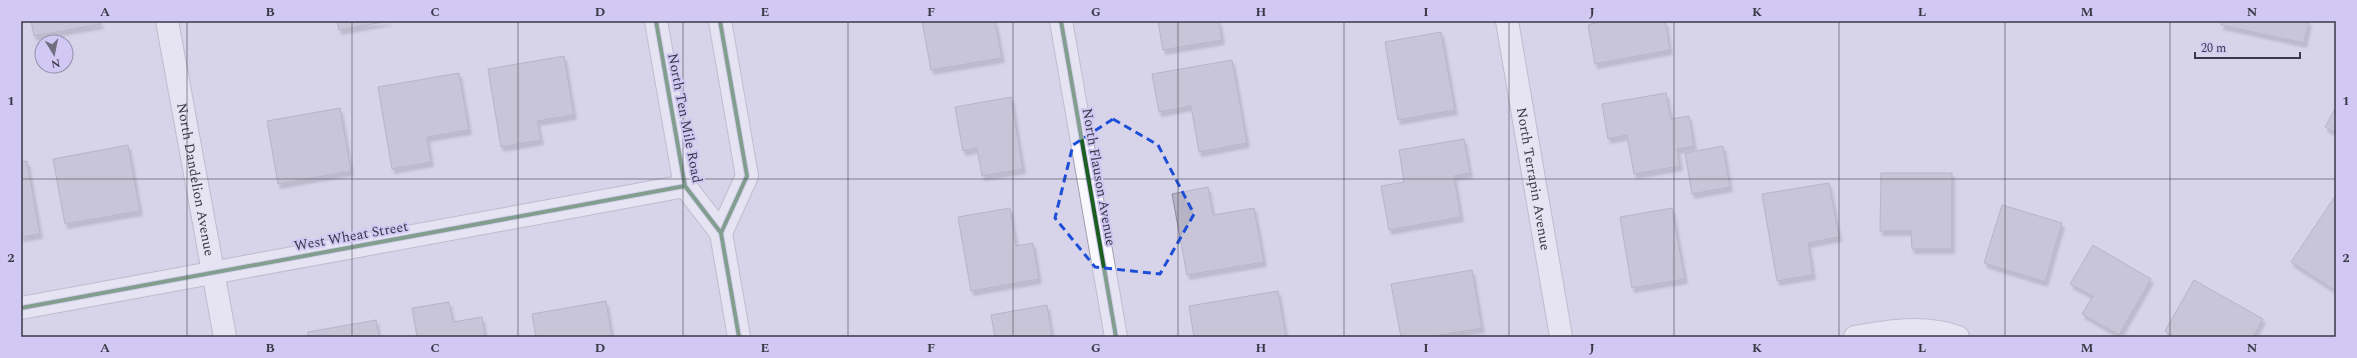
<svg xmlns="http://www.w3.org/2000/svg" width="2357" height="358" font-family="Spectral,serif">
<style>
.building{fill:#b6b3c4;stroke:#928e9f;filter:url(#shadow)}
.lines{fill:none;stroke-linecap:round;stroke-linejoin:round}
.street-casing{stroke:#a29fb0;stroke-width:24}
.secondary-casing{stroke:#a29fb0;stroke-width:24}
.street{stroke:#f9f8fc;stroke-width:22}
.secondary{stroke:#f9f8fc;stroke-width:22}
.cycleway-casing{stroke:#d1c9f3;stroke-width:6}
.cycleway{stroke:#1b5e20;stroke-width:4}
.marked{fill:none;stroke:#1d4ed8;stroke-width:3;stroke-dasharray:8 5;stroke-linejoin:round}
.grid{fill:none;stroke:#3a3747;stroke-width:1;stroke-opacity:0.55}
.labels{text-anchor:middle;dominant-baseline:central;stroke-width:4;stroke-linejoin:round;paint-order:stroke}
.street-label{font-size:14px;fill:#3a3747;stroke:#d1c9f3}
.neatline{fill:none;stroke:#3a3747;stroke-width:1.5}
.grid-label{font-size:13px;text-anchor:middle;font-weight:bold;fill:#3a3747}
</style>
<defs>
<filter id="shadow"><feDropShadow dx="2.5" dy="4.5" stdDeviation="1" flood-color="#0004"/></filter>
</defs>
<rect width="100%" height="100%" fill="#d7d3e9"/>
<path class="building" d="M31 21H100L101 24 34 36Z
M337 21H389L339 30Z
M922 21H995L1002 58 931 70Z
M1158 21H1219L1222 40 1163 50Z
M1601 21H1665L1670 50 1595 64 1588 25Z
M2222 21H2309L2304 43 2221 25Z
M1441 32 1455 110 1398 120 1385 42Z
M564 56 574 115 537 121 541 140 501 147 488 69Z
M1232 60 1247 143 1199 152 1191 106 1159 112 1152 74Z
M459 73 469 130 427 137 431 162 392 169 378 87Z
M1666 93 1671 119 1689 116 1694 146 1677 149 1680 166 1634 174 1627 135 1608 139 1602 104Z
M1011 97 1023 169 982 176 977 148 963 151 955 107Z
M2336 107V133L2325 127Z
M340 108 351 171 278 184 267 121Z
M1464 139 1470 173 1454 176 1461 217 1389 230 1381 186 1404 182 1399 150Z
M128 145 140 211 65 224 53 159Z
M1723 146 1730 187 1692 194 1685 153Z
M27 161 40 234 21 237V162Z
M1881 173H1952V249H1912L1911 231H1880Z
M1829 183 1839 237 1808 243 1813 275 1777 281 1762 194Z
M1208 187 1213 215 1254 208 1264 262 1187 275 1172 194Z
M2336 195V291L2291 262Z
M2002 205 2062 223 2045 282 1984 263Z
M1010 208 1016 246 1033 243 1039 279 971 291 958 217Z
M1672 208 1685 279 1632 288 1620 217Z
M2093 245 2151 279 2119 335 2082 314 2093 296 2070 284Z
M1472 270 1482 328 1429 337H1401L1391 284Z
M2194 280 2263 319 2253 337H2174L2165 331Z
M1278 291 1286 337H1194L1189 306Z
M606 301 612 337H536L532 314Z
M449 302 453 322 482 317 485 337H417L412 308Z
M1047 305 1052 337H995L991 315Z
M376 320 379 337H308V332Z"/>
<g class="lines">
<g class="street-casing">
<g id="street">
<path id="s1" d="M167 21 225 337"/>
<path d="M1061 21 1116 337"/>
<path id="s2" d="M1507 21 1561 337"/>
<path d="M21 308 685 186"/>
<path d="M1855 337C1888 331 1925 325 1958 337"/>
</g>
</g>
<g class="secondary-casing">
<path id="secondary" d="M656 21 685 186 721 233 747 176 720 21
M721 233 739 337"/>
</g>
<use href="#street" class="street"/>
<use href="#secondary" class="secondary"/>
<g class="cycleway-casing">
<path id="cycleway" d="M656 21 685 186 721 233 747 176 720 21
M1061 21 1116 337
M721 233 739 337
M21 308 685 186"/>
</g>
<use href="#cycleway" class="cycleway"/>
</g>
<path d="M0 0H2357V358H0ZM1113 119 1158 145 1194 214 1160 274 1095 267 1055 218 1073 145Z" fill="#d7d3e9" fill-opacity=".55" fill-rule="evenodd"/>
<path class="marked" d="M1113 119 1158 145 1194 214 1160 274 1095 267 1055 218 1073 145Z"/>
<path class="grid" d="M187 21V337M352 21V337M518 21V337M683 21V337M848 21V337M1013 21V337M1178 21V337M1344 21V337M1509 21V337M1674 21V337M1839 21V337M2005 21V337M2170 21V337M21 179H2336"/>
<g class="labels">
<g class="street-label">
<text transform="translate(685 118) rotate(79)">North Ten Mile Road</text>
<text transform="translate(1099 177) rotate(80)">North Flauson Avenue</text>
<text stroke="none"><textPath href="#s1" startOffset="161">North Dandelion Avenue</textPath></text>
<text stroke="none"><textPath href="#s2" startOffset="160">North Terrapin Avenue</textPath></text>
<text transform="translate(351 236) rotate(-10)">West Wheat Street</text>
</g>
</g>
<rect width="2357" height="358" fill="none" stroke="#d1c9f3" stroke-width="44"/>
<g transform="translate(54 54) rotate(170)"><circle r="19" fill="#d1c9f3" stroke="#958fae"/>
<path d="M0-3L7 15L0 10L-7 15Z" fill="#716e80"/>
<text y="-6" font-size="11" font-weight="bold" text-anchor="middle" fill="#3a3747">N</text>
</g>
<path d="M2195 52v6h105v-6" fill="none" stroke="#3a3747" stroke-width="2"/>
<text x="2201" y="52" font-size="12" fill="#3a3747" stroke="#d1c9f3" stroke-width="3" paint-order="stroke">20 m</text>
<rect x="22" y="22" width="2313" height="314" class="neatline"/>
<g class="grid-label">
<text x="105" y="16">A</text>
<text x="270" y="16">B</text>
<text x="435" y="16">C</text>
<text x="600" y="16">D</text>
<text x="765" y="16">E</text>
<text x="931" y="16">F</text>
<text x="1096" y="16">G</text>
<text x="1261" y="16">H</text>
<text x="1426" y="16">I</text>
<text x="1592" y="16">J</text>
<text x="1757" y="16">K</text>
<text x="1922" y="16">L</text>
<text x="2087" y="16">M</text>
<text x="2252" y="16">N</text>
<text x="11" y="105">1</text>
<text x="2346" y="105">1</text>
<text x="11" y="262">2</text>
<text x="2346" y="262">2</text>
<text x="105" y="352">A</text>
<text x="270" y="352">B</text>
<text x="435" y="352">C</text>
<text x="600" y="352">D</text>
<text x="765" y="352">E</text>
<text x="931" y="352">F</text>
<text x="1096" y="352">G</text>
<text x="1261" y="352">H</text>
<text x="1426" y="352">I</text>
<text x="1592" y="352">J</text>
<text x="1757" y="352">K</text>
<text x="1922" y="352">L</text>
<text x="2087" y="352">M</text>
<text x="2252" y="352">N</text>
</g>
</svg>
